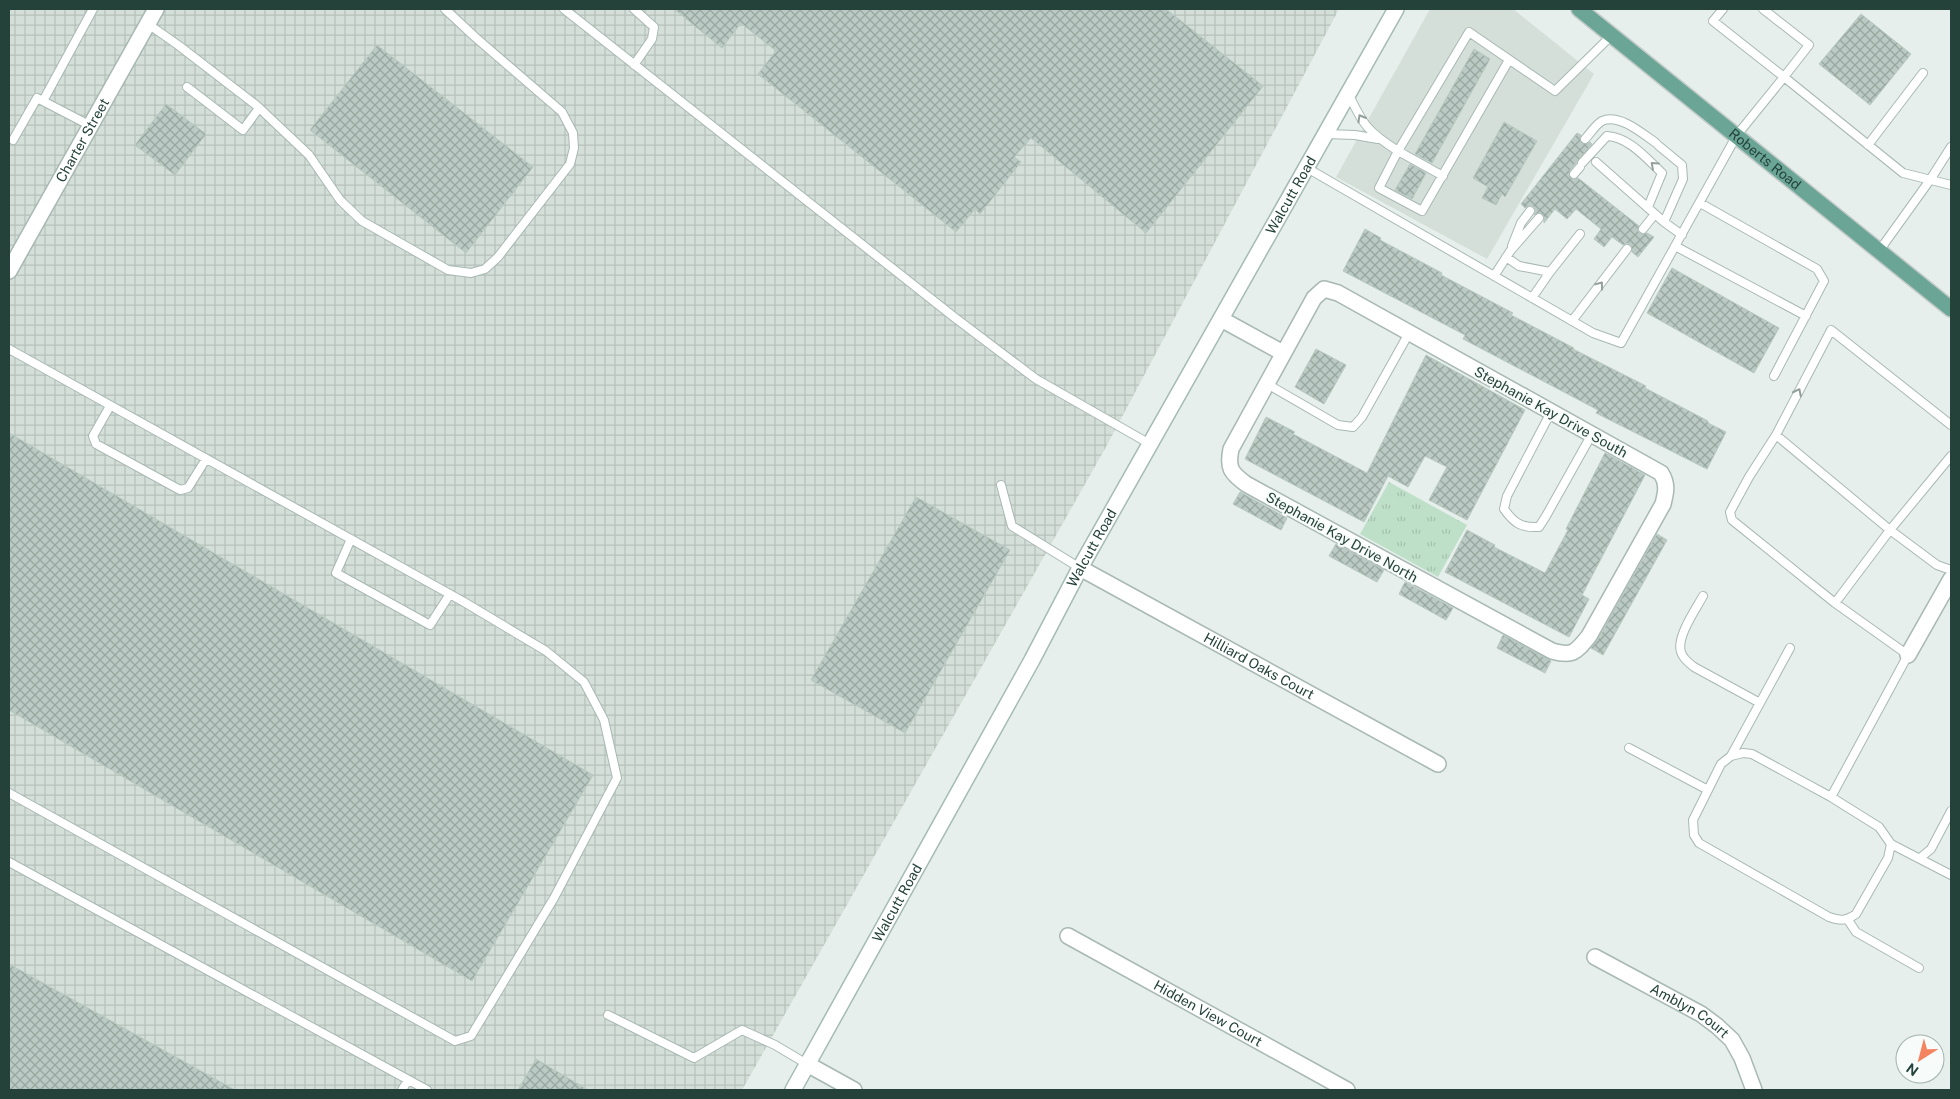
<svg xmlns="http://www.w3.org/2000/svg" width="1960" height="1099" font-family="'Public Sans',sans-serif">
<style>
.built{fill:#d4dfda}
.industrial{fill:url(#industrial-grid)}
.grass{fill:url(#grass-tufts)}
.building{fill:url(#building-cross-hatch);stroke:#b8c9c2}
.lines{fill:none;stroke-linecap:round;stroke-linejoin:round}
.lane-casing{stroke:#a8b8b2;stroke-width:10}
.street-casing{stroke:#a8b8b2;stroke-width:18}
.secondary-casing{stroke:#a4bbb3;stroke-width:18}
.primary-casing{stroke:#c2cac8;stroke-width:18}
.lane{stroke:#fff;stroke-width:8}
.street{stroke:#fff;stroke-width:15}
.secondary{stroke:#fff;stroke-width:15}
.primary{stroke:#6aa596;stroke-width:15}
.oneway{stroke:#92a09c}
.labels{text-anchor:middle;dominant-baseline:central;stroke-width:4.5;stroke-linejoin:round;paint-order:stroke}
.street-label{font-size:14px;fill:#24423a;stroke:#f7fbf9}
</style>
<defs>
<pattern id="industrial-grid" width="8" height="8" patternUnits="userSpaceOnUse" patternTransform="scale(1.25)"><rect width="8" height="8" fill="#d4dfda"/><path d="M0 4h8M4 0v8" fill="none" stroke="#b6c1bc"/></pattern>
<pattern id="grass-tufts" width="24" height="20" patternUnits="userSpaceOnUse" patternTransform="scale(1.25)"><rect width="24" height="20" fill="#bfe0c8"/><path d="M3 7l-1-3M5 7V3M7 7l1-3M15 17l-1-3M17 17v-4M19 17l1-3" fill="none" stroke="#a4c1ad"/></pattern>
<pattern id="building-cross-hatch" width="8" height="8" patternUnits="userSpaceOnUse" patternTransform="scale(1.25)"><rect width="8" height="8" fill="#bbcac4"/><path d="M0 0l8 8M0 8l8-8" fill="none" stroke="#98a6a0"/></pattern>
</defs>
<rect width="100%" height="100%" fill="#e6efeb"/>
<path class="built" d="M1430 9H1513L1594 74 1487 259 1336 177Z"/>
<path class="industrial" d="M9 9H1339L1106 447 742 1090H9Z"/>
<path class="grass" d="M1389 482 1467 525 1438 577 1360 534Z"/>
<path class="building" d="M674 9H1166L1263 86 1146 233 1031 138 1014 157 1021 162 980 214 975 209 956 232 758 74 776 51 741 23 722 48Z
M1861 14 1911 54 1870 105 1819 64Z
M377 45 533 167 466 253 310 130Z
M1474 49 1490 59 1432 163 1415 154Z
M166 104 206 134 175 175 135 145Z
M1504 122 1537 141 1505 197 1502 194 1496 205 1482 198 1488 187 1473 178Z
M1577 133 1581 135 1580 140 1582 143 1586 144 1590 142 1592 144 1570 170 1569 176 1573 180 1578 178 1639 226 1638 231 1640 234H1645L1647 233 1654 237 1638 257 1632 252 1631 245 1627 243 1623 245 1612 237 1604 247 1594 239 1601 229 1576 209 1567 219 1555 209 1544 223V217L1542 214 1538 213 1534 215 1536 211 1534 207 1530 205 1525 208 1521 204Z
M1410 164 1426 173 1412 199 1395 190Z
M1365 229 1381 238 1380 240 1442 273 1441 275 1513 313 1511 315 1574 348 1573 349 1646 386 1645 388 1708 421V423L1726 432 1707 469 1596 413 1598 410 1463 339 1465 335 1343 271Z
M1672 268 1779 328 1754 373 1647 313Z
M1316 349 1346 365 1324 404 1295 387Z
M1426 355 1525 410 1467 520 1429 500 1447 467 1425 456 1408 487 1388 476 1364 522 1245 459 1266 417 1295 432 1293 434 1367 473Z
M9 433 593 775 472 981 9 710Z
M1605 453 1645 475 1582 595 1589 599 1569 637 1445 572 1467 530 1495 545 1494 547 1545 573 1568 530 1566 529Z
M1240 492 1287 518 1281 530 1233 504Z
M916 497 1010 550 905 733 811 680Z
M1657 534 1667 540 1603 655 1591 648 1597 641Z
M1336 544 1384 570 1377 582 1329 556Z
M1405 582 1453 608 1446 620 1399 594Z
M1503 635 1551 661 1545 673 1497 648Z
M9 964 235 1090H9Z
M536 1059 588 1090H518Z"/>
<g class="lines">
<g class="lane-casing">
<path id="lane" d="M564 9 954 317 1036 379 1150 444
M1723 9 1713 21 1784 77 1809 45 1763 9
M148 24 178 45 256 105 309 155 340 200 362 221 448 270 471 273 485 269 498 257 570 164 574 148 573 133 562 112 475 37 445 9
M634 65 652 39 654 27 634 9
M187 87 243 130 259 108
M1348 93C1363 125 1368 132 1398 151L1469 32 1555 91 1612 35
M43 101 93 9
M1326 134 1355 135 1378 139
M1585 139C1590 134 1596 124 1602 121 1619 113 1643 134 1656 143
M13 140 37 98 91 126
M1868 145 1923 73
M1659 146 1682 165 1683 179 1664 222
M1596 162 1664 222 1682 235
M1582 163 1607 136C1629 137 1647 159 1662 173L1648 207
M1307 168 1593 333 1621 343 1737 135 1784 77 1903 173 1951 185
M1574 174 1580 167
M1443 176 1398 151 1379 188 1422 211 1509 60
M1700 203 1817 269 1824 281 1774 376
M1643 229 1655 214
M1512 246 1521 223 1530 211
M1675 246 1806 316
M1879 251 1930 180 1951 147
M1506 257 1519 266 1550 272 1532 298
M1550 272 1580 234
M1494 276 1511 250 1539 218
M1572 321 1627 249
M9 349 464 602 546 651 584 682 604 720 617 778 554 898 471 1036 455 1041 9 793
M1267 384 1338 425 1353 427 1362 417 1409 333
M110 406 93 436 96 444 180 490 188 488 206 459
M1551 412 1507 496 1504 509C1514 523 1521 528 1539 527L1546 516 1592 434
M1776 435 1890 530 1835 603
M1951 456 1890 530 1937 565 1951 570
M1001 485 1012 526 1080 568
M351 539 336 573 430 625 450 594
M1703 596C1696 609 1676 637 1681 652 1683 659 1689 663 1694 667L1760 703
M1629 748 1708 790
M1743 753 1752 754 1831 797 1879 827 1891 844 1888 858 1856 914C1846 921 1840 921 1829 917L1699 843 1694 835 1693 820 1721 764 1731 756Z
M1731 756 1790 648
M1831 797 1908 655 1835 603 1732 520 1730 512 1749 477 1776 435 1831 330 1951 425
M1891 844 1951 875
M1920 858 1931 849 1951 811
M9 862 427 1090
M1848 920 1856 932 1919 968
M608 1015 694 1058 742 1030 775 1045 807 1064
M402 1090 408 1080"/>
</g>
<g class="street-casing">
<g id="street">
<path id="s1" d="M9 271 156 9"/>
<path d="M1324 289 1338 293 1661 473C1668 484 1666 492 1663 504L1589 636C1576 652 1573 657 1552 651L1246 484C1231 473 1227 468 1231 449L1314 298Z"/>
<path d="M1221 319 1283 353"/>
<path id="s2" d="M1080 568 1438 764"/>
<path d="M1908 655 1951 579"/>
<path id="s3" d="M1068 936 1347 1090"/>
<path id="s4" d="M1595 957 1701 1014 1717 1026 1732 1040 1742 1058 1754 1090"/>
<path d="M807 1064 854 1090"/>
</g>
</g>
<g class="secondary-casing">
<g id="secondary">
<path id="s5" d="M793 1090 1032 660 1080 568 1396 9"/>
</g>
</g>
<g class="primary-casing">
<g id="primary">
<path id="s6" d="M1579 9 1951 309"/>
</g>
</g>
<use href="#lane" class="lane"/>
<use href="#street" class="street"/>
<use href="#secondary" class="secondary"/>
<use href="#primary" class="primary"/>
</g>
<defs><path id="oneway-chevron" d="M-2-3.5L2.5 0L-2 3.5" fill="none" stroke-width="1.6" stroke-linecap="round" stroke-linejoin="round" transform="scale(1.25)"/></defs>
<g class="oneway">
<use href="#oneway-chevron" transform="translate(1361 118) rotate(-120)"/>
<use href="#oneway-chevron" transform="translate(1654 165) rotate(-138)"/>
<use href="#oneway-chevron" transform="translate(1600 285) rotate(-53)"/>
<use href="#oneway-chevron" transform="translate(1798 392) rotate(-63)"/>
</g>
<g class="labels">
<g class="street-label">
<text stroke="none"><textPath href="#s1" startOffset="150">Charter Street</textPath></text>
<text stroke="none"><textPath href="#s6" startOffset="239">Roberts Road</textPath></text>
<text stroke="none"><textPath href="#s5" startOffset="1024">Walcutt Road</textPath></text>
<text transform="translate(1551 412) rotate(29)">Stephanie Kay Drive South</text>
<text transform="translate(1342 537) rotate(29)">Stephanie Kay Drive North</text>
<text stroke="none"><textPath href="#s5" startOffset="619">Walcutt Road</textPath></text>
<text stroke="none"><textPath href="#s2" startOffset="204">Hilliard Oaks Court</textPath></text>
<text stroke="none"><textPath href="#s5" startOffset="214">Walcutt Road</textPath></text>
<text stroke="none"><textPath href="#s4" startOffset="109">Amblyn Court</textPath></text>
<text stroke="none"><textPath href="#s3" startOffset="160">Hidden View Court</textPath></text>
</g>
</g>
<rect width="1960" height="1099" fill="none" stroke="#24423a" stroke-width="20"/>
<g transform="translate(1920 1059) rotate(216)"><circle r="24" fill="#f7fbf9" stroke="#a3b1ad"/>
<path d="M0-4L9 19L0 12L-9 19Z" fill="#f4845f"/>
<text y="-8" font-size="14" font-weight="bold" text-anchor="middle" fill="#24423a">N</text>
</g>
</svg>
